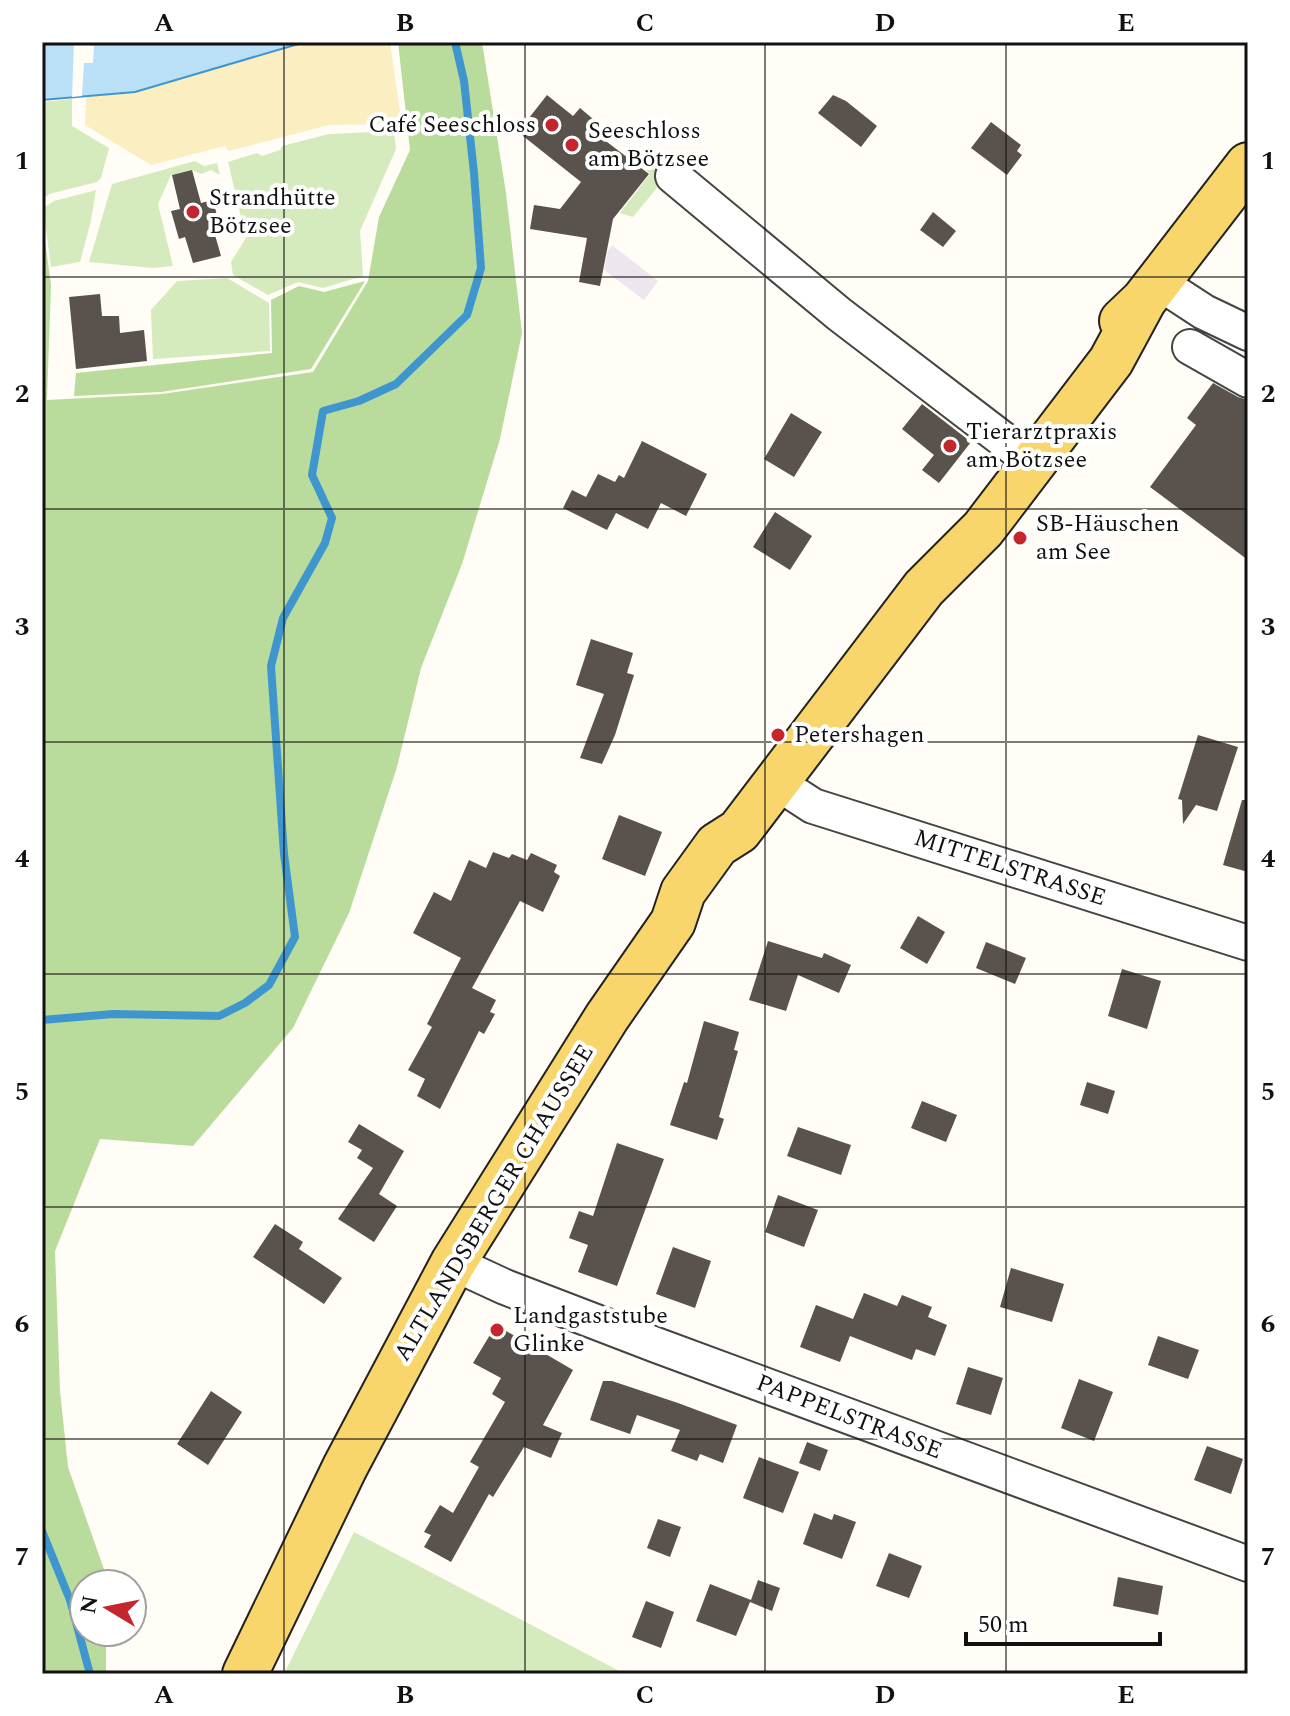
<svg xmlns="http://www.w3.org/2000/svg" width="1290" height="1716" font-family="Spectral,serif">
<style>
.industrial{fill:#eee6ef}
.green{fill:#d5ebbd}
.forest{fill:#b9dc9c}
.sand{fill:#fbeec1}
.water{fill:#b9e0f7;stroke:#3f96cf;stroke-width:2}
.pier{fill:#fffdf5}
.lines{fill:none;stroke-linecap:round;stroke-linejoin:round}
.stream{stroke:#3f96cf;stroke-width:8}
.building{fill:#5a524d}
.minor-casing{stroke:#444;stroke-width:38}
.major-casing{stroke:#222;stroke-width:48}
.minor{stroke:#fff;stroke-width:34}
.major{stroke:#f9d66b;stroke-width:44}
.grid{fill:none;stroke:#111;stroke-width:2;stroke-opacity:0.55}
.poi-dot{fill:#c4262e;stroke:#fff;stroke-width:3}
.labels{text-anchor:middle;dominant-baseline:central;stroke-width:8;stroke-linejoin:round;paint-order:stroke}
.poi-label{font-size:24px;fill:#111;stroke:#fff;text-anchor:start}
.street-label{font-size:24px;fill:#111;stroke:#fff}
.neatline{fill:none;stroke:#111;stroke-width:3}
.grid-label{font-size:26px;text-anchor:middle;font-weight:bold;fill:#111}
</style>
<rect width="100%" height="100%" fill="#fffdf5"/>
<path class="industrial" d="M612 245 658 281 644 300 604 270 608 251Z"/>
<path class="green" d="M72 99V126L109 148 101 178 97 182 49 194 42 201V102Z
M394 131 396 149 360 231 363 276 323 288 298 282 268 295 233 275 231 262 246 238 228 162 257 153 262 156 280 150 282 146 329 134Z
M195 161 204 166 217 163 220 175 211 170 201 174 192 170 171 175 158 204 173 266 153 268 89 262 112 184Z
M650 165 662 177 660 184 633 217 620 213 650 174 646 170Z
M96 190 91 221 80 262 51 267 43 208 54 201Z
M227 278 269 303 270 351 153 359 151 310 177 281Z
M354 1532 625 1674H284Z"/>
<path class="forest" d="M398 42H482L506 193 522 333 500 439 462 564 421 668 397 767 349 913 293 1028 193 1146 100 1139 55 1251 60 1391 68 1467 106 1575V1584H84V1632H106V1674H42V218L51 285 47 400 162 394 313 372 368 281 379 217 410 150Z
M365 281 311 369 161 392 74 396 76 373 272 353 271 300 299 286 324 292Z"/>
<path class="sand" d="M305 42H390L401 119 394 124 329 125 229 151 225 146 151 165 85 125 86 97 135 92Z"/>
<path class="water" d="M42 42H305L135 92 42 100Z"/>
<path class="pier" d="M74 42 94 46 93 63H84L82 96 72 97Z"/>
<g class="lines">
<path class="stream" d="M42 1020 113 1014 219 1016 245 1003 269 985 295 937 284 854 271 666 283 618 325 543 332 518 312 475 323 411 359 401 396 384 467 315 481 268 474 173 464 81 455 42
M42 1531 70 1600 90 1674"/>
</g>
<path class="building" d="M547 95 573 116 580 108 599 124 594 132 649 174 613 219 600 286 579 282 587 238 530 229 534 205 560 209 581 182 518 132Z
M833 95 846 101 877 126 861 147 818 113Z
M991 122 1021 145 1017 151 1022 155 1007 175 971 148Z
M192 170 201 203 213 200 220 227 213 228 221 256 193 263 185 237 179 239 171 211 180 209 172 175Z
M933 212 956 231 943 247 920 230Z
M100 294 102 316H119L120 333 144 330 147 361 76 369 69 297Z
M1213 383 1238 397 1248 400V560L1150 487 1196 425 1187 418Z
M922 404 971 442 939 483 922 470 934 455 902 429Z
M791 413 822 432 794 477 764 459Z
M642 441 707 474 686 516 661 503 648 529 616 513 607 530 563 508 572 490 586 497 598 474 615 482 619 475 624 478Z
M775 512 812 536 790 570 753 547Z
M591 639 633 653 627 673 634 675 615 735 602 764 580 758 604 694 576 685Z
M1198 735 1238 747 1217 811 1196 805 1183 824 1182 800 1178 799Z
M1242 800H1248V872L1223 865Z
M619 815 662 832 645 876 602 859Z
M493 852 509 858 512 854 527 860 531 853 557 865 554 872 560 876 543 912 520 901 472 988 496 1000 490 1012 495 1014 484 1034 479 1031 440 1109 417 1096 425 1079 408 1070 432 1027 427 1024 461 958 413 933 434 892 451 901 469 860 486 868Z
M918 916 945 932 927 964 900 948Z
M768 941 822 958 824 953 851 965 839 993 798 975 786 1011 749 1000Z
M986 942 1026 958 1015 984 976 968Z
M1122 969 1161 981 1147 1029 1108 1016Z
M704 1021 739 1032 734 1050 738 1051 719 1117 724 1119 717 1140 670 1125 684 1082 687 1083Z
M1087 1082 1115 1091 1108 1114 1080 1105Z
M922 1101 957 1115 946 1142 911 1128Z
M359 1124 404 1151 379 1194 397 1206 374 1242 338 1219 373 1168 357 1158 362 1150 348 1142Z
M798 1127 851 1145 841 1175 787 1156Z
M617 1143 664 1159 617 1286 578 1272 588 1245 569 1238 579 1211 593 1216Z
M778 1195 818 1210 804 1247 765 1232Z
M275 1224 303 1242 299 1249 342 1278 324 1304 253 1257Z
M673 1247 711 1261 695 1308 656 1294Z
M1011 1268 1064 1284 1052 1322 1000 1307Z
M864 1293 897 1306 902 1295 932 1307 928 1317 947 1325 935 1356 916 1349 912 1360 850 1336 840 1362 800 1347 816 1305 853 1319Z
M496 1325 573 1370 543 1425 562 1433 551 1458 524 1447 493 1497 489 1494 451 1562 424 1547 431 1535 424 1532 440 1505 453 1513 479 1467 470 1462 505 1402 492 1394 501 1378 473 1363Z
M1158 1336 1199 1350 1188 1379 1148 1365Z
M968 1367 1003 1378 991 1415 956 1404Z
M1079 1379 1113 1392 1094 1441 1061 1428Z
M603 1381H612L678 1403 737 1425 723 1463 700 1454 697 1461 671 1451 680 1430 637 1415 630 1434 590 1420Z
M211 1391 242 1412 208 1465 177 1444Z
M807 1442 828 1450 820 1471 799 1463Z
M1207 1446 1243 1459 1231 1494 1194 1480Z
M759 1457 799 1472 783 1513 743 1498Z
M814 1513 832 1520 834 1514 856 1522 842 1559 803 1544Z
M658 1519 681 1527 670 1557 647 1548Z
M889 1553 922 1566 909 1598 876 1586Z
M1118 1577 1163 1586 1158 1615 1113 1606Z
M758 1580 780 1588 772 1611 750 1602 736 1636 696 1621 710 1584 751 1600Z
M646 1601 674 1612 661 1648 632 1637Z"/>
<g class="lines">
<g class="minor-casing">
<path id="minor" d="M673 176 839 314 1034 463
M1158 282 1204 312 1248 333
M1190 347 1248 380
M776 782 813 806 1248 943
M453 1263 505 1287 656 1345 1248 1564"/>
</g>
<g class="major-casing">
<path id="major" d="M1122 321 1144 300 1248 165
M245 1674 345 1467 453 1263 607 1017 673 922 683 892 717 845 739 831 924 588 983 529 1025 474 1111 361 1144 300"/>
</g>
<use href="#minor" class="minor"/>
<use href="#major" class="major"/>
</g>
<path class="grid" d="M284 42V1674M525 42V1674M765 42V1674M1006 42V1674M42 277H1248M42 509H1248M42 742H1248M42 974H1248M42 1207H1248M42 1439H1248"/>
<g class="poi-dot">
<circle cx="552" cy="125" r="8"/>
<circle cx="572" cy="145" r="8"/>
<circle cx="193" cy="212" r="8"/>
<circle cx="950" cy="446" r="8"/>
<circle cx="1020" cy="538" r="8"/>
<circle cx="778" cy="735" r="8"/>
<circle cx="497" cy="1330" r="8"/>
</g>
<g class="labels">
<g class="poi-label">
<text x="536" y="125" text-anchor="end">Café Seeschloss</text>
<text x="588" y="131">Seeschloss<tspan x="588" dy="28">am Bötzsee</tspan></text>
<text x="209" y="198">Strandhütte<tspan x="209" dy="28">Bötzsee</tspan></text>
<text x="966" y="432">Tierarztpraxis<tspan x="966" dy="28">am Bötzsee</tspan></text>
<text x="1036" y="524">SB-Häuschen<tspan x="1036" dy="28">am See</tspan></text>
<text x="794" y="735">Petershagen</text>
<text x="513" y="1316">Landgaststube<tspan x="513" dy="28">Glinke</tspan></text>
</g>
<g class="street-label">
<text transform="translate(1010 868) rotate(18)">MITTELSTRASSE</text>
<text transform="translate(494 1203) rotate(-59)">ALTLANDSBERGER CHAUSSEE</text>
<text transform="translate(849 1417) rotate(21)">PAPPELSTRASSE</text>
</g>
</g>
<rect width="1290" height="1716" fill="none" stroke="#ffffff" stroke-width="88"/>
<g transform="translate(108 1608) rotate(280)"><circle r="38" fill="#ffffff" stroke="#a0a0a0" stroke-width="2"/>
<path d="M0-6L14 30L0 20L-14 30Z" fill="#c4262e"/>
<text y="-12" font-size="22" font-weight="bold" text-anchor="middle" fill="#111111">N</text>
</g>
<path d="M966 1632v12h194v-12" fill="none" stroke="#111111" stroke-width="4"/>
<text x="978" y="1632" font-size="24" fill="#111111" stroke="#ffffff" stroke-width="6" paint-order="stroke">50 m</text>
<rect x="44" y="44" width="1202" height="1628" class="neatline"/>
<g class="grid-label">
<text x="164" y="31">A</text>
<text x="405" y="31">B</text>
<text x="645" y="31">C</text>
<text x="885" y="31">D</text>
<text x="1126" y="31">E</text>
<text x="22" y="169">1</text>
<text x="1268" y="169">1</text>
<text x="22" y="402">2</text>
<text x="1268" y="402">2</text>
<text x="22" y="635">3</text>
<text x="1268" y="635">3</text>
<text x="22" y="867">4</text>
<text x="1268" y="867">4</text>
<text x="22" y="1100">5</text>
<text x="1268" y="1100">5</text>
<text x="22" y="1332">6</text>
<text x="1268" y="1332">6</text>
<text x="22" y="1565">7</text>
<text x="1268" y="1565">7</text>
<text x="164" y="1703">A</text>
<text x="405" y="1703">B</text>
<text x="645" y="1703">C</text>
<text x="885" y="1703">D</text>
<text x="1126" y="1703">E</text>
</g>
</svg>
